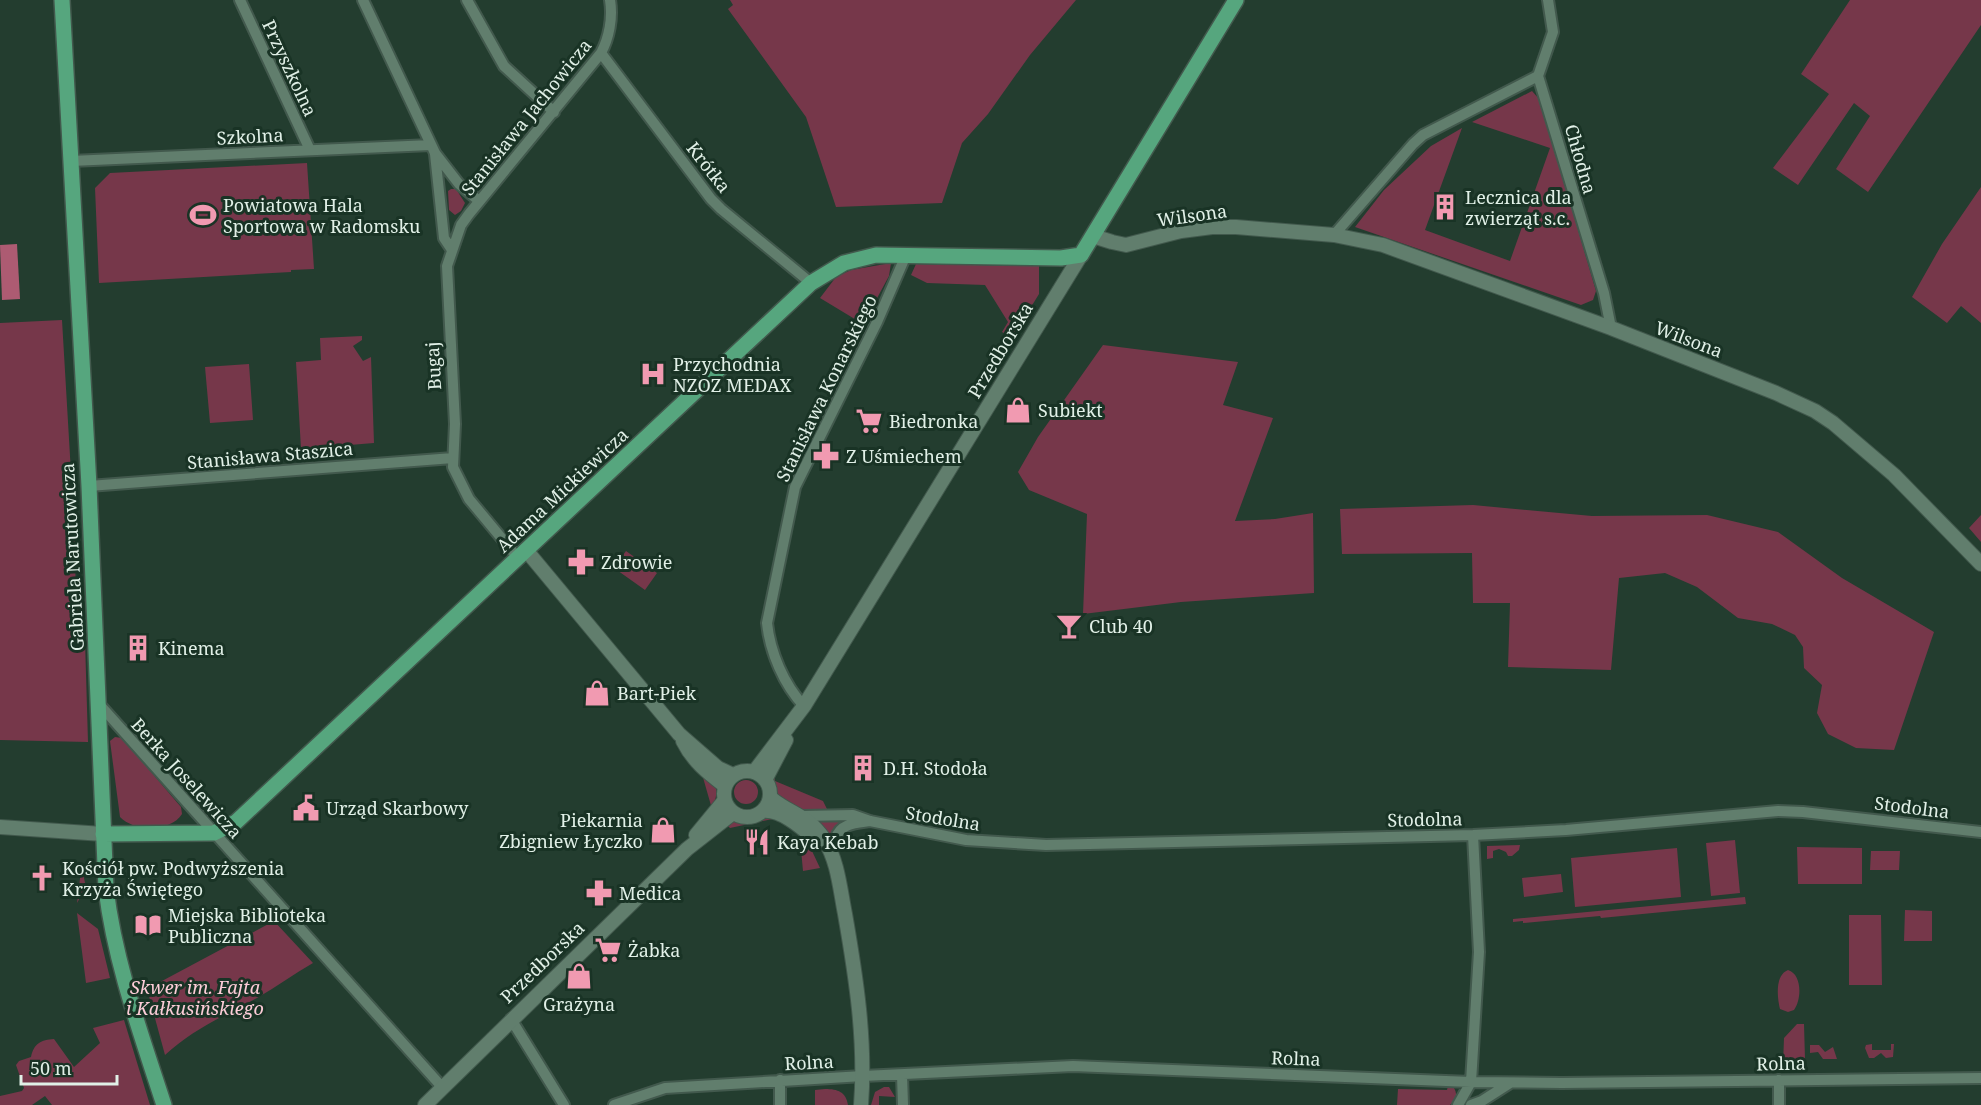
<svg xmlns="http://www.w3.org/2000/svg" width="1981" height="1105" font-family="'Noto Serif',serif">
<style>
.green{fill:#76374a}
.water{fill:#ad5b72}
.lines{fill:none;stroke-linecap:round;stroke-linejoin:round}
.minor-casing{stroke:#42594d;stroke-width:14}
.tertiary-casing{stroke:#42594d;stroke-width:16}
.primary-casing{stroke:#42594d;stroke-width:18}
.minor{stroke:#617e6d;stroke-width:10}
.tertiary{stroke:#617e6d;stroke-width:14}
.primary{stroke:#56a67e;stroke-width:15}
.labels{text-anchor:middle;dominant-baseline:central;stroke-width:6;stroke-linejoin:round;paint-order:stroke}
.street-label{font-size:18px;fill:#e1f0e7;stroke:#193325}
.poi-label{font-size:18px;fill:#e1f0e7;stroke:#193325;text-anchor:start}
.park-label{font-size:18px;font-style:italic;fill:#fdcdd8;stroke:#193325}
</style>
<rect width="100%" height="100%" fill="#233d2f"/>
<path class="green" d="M730 0H1076L1030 55 988 114 962 143 942 203 836 207 806 117 728 9 733 5Z
M1850 0H1981V25L1868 192 1836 169 1870 116 1854 103 1798 185 1773 168 1829 94 1801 74Z
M1532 91 1540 100 1596 291 1593 300 1581 305 1355 227 1384 190 1431 146 1462 128 1425 230 1510 261 1550 148 1472 122Z
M307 163 314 269 291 270V272L99 283 95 188 110 173Z
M1981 187V323L1961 306 1947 323 1912 297 1942 244Z
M451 189H456L465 203 461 211 455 215 449 210 448 191Z
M891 263 889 276 863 324 820 298 836 277 851 270Z
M916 264 1039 266V294L1012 338 1002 332 1008 322 985 285 927 283 911 275Z
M62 320 72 490 76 529 75 558 76 598 84 625 85 640 88 742 0 740V323Z
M362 336V340L353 346 363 361 371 357 374 443 301 449 296 362 321 360 320 338Z
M1103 345 1238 362 1223 405 1273 418 1235 521 1275 519 1313 513 1314 593 1181 602 1083 614 1087 514 1029 490 1018 472 1038 437Z
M249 364 253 420 210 423 205 367Z
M1473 505 1592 516 1707 515 1778 532 1842 578 1934 632 1894 750 1856 748 1828 734 1817 713 1822 685 1804 668 1803 647 1795 635 1772 624 1738 618 1697 587 1665 573 1619 578 1611 670 1508 667 1510 603H1473L1472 553 1342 554 1340 509Z
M1981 515V542L1969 528Z
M626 551 657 573 645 590 614 568Z
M115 737 122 738 181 807 182 814C171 832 134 832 120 817L110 741Z
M774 770 775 781 823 801 828 811 806 812 779 798 773 784Z
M702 774C719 786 719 790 712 809Z
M734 792a12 12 0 1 1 24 0a12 12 0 1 1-24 0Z
M761 816 777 818 730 828 726 824C739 817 748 822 761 816Z
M851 818C841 822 830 828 831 840L814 820Z
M800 839 812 851 820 868 803 871Z
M1735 840 1740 893 1711 896 1706 843Z
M1520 845 1519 850 1512 856H1508L1506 852 1499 849 1493 851V858L1487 859V846Z
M1797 847 1862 848V884H1798Z
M1677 848 1681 897 1575 907 1571 858Z
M1871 851H1900L1899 870H1870Z
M81 865 86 887 77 903 81 870Z
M1561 874 1563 892 1524 897 1522 878Z
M1745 897 1746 904 1601 918 1600 916 1523 923V921L1513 922V919Z
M1905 910 1932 911V941H1904Z
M77 913 98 929 110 978 86 983Z
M1849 915H1881L1882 985H1849Z
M274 921 313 963C294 974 276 987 257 998 225 1015 192 1030 165 1055L147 989Z
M1788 970C1802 974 1802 999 1794 1010L1788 1012 1780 1009C1777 997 1775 975 1788 970Z
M124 1020 150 1105H52L45 1096 32 1105H0V1096L22 1091 24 1088 16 1065 19 1061 31 1057C34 1043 41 1040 54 1039L74 1067 100 1043 93 1028Z
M1797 1024H1804L1805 1059 1783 1065 1784 1038Z
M1872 1044V1050H1891V1044H1894L1893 1057 1886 1058 1881 1053 1874 1058H1869L1865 1048 1866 1045Z
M1810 1045H1819L1825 1052 1833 1047 1837 1059H1823L1818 1052 1810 1053Z
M1448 1086 1454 1088C1458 1095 1456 1100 1450 1105H1397L1398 1089 1447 1090Z
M884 1087H889L895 1097 879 1096V1105H871L875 1092Z
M825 1089C838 1089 846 1092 848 1105H815V1090Z"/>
<path class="water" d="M17 244 20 299 2 300 0 245Z"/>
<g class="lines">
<g class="minor-casing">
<path id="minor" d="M240 0 310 150
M363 0 435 153 459 184 479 201
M467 0 504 66 554 112
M1548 0 1553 32 1538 76 1604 293 1611 328
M601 53 711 199 721 209 811 283
M435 154 444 238 452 250
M71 161 431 145
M1334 235 1413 144 1423 135 1538 76
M89 486 453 458
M518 558 469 499 453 467 455 424 447 266 461 225 469 214 601 53C609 38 613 18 610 0
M99 704 442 1087
M804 706C784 685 770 652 767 623L795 487 877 322 906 255
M803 816 853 815 870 821 966 840 1046 845 1473 835 1566 830 1778 811 1803 812 1981 832
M830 852C834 846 834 844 836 838 840 823 857 823 870 821
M511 1019 564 1105
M902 1075 903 1105
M614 1105 665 1088 863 1076 1073 1066 1471 1082 1562 1083 1981 1078
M780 1105V1080
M1458 1105 1471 1082 1479 952 1473 835
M1471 1105 1482 1101 1510 1083
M1779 1105V1080"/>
</g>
<g class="tertiary-casing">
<path id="tertiary" d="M1093 236 1112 242 1126 245 1181 231 1212 227H1236L1334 235 1383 245 1611 328 1776 393 1815 411 1833 423 1894 475 1981 564
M526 550 679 734 718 768 733 775
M683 741C693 761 707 772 725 786
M724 794a23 23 0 1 1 46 0a23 23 0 1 1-46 0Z
M754 772 804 706 1081 255
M765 780 786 740
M771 798C790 814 808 815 824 839 838 861 840 889 845 914 856 977 866 1041 861 1105
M763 811C781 809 802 828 815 839
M0 827 103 834
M696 835 724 801
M425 1105 687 849 733 813"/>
</g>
<g class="primary-casing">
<path id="primary" d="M62 0 89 486 106 889C115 963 141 1034 164 1105
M103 834 214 833 236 822 811 283 844 263 876 255 1061 258 1081 255 1236 0"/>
</g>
<use href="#minor" class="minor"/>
<use href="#tertiary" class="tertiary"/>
<use href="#primary" class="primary"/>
</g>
<defs>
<g id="building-bare" transform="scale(2.07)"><path d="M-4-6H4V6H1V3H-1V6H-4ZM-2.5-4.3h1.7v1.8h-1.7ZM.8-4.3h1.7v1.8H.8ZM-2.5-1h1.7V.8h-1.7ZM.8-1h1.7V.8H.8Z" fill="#f19ab1" stroke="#193325" stroke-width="2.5" paint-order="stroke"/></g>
<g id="stadium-bare" transform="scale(2.07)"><path d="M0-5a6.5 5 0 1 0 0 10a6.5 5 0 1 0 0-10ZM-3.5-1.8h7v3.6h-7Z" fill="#f19ab1" stroke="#193325" stroke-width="2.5" paint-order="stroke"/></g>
<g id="hospital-bare" transform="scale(2.07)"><path d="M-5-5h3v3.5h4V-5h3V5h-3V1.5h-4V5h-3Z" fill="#f19ab1" stroke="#193325" stroke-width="2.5" paint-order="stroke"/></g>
<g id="shop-bare" transform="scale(2.07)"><path d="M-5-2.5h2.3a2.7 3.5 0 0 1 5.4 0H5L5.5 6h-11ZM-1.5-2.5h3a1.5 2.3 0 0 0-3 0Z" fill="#f19ab1" stroke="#193325" stroke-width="2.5" paint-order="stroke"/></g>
<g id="supermarket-bare" transform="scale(2.07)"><path d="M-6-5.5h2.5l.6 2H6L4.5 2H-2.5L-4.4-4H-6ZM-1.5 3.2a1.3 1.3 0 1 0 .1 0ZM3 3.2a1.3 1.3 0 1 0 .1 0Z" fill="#f19ab1" stroke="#193325" stroke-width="2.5" paint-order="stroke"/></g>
<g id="pharmacy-bare" transform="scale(2.07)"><path d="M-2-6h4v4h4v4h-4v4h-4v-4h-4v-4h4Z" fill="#f19ab1" stroke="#193325" stroke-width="2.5" paint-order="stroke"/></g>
<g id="bar-bare" transform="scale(2.07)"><path d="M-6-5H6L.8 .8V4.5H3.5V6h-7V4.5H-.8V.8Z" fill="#f19ab1" stroke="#193325" stroke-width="2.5" paint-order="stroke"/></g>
<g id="civic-bare" transform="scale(2.07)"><path d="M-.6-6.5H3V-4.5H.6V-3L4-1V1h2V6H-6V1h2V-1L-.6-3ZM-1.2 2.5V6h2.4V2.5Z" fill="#f19ab1" stroke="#193325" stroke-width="2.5" paint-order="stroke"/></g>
<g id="restaurant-bare" transform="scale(2.07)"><path d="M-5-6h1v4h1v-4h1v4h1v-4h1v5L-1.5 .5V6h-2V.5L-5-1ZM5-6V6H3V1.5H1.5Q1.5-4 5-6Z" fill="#f19ab1" stroke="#193325" stroke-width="2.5" paint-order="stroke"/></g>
<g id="church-bare" transform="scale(2.07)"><path d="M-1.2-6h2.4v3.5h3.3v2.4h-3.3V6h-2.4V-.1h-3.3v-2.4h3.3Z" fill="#f19ab1" stroke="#193325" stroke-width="2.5" paint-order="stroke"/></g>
<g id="library-bare" transform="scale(2.07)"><path d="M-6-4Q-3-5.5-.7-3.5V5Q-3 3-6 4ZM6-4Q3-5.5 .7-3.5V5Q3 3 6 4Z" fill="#f19ab1" stroke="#193325" stroke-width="2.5" paint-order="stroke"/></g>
</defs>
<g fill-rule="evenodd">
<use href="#building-bare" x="1445" y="207"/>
<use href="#stadium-bare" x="203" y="215"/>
<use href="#hospital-bare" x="653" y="374"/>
<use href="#shop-bare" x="1018" y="410"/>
<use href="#supermarket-bare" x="869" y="421"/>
<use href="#pharmacy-bare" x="826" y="456"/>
<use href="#pharmacy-bare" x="581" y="562"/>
<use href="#bar-bare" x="1069" y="626"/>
<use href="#building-bare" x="138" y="648"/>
<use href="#shop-bare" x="597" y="693"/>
<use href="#building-bare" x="863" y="768"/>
<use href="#civic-bare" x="306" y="808"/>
<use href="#shop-bare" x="663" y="830"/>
<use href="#restaurant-bare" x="757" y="842"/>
<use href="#church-bare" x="42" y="878"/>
<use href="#pharmacy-bare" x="599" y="893"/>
<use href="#library-bare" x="148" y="925"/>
<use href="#supermarket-bare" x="608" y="950"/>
<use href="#shop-bare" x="579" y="976"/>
</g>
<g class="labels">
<g class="street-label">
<text transform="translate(290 68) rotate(65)">Przyszkolna</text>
<text transform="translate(526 117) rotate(-51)">Stanisława Jachowicza</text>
<text transform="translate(250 136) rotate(-3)">Szkolna</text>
<text transform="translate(1581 159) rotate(74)">Chłodna</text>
<text transform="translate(709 167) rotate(52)">Krótka</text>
<text transform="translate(1192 215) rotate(-8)">Wilsona</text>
<text transform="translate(1689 339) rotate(21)">Wilsona</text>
<text transform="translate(1000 350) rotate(-59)">Przedborska</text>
<text transform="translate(433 366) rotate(-93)">Bugaj</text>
<text transform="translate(826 388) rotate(-64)">Stanisława Konarskiego</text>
<text transform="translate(270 455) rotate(-5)">Stanisława Staszica</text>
<text transform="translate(562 490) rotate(-43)">Adama Mickiewicza</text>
<text transform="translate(72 557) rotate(-93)">Gabriela Narutowicza</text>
<text transform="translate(187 778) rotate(48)">Berka Joselewicza</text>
<text transform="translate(1912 807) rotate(7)">Stodolna</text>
<text transform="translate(943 818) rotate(9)">Stodolna</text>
<text transform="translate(1425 819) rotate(-1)">Stodolna</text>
<text transform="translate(542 962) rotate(-44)">Przedborska</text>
<text transform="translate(1296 1058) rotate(2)">Rolna</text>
<text transform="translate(809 1062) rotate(-3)">Rolna</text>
<text transform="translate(1781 1063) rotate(-1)">Rolna</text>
</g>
<g class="poi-label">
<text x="1465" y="197">Lecznica dla<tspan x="1465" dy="21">zwierząt s.c.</tspan></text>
<text x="223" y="205">Powiatowa Hala<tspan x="223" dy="21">Sportowa w Radomsku</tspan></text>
<text x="673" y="364">Przychodnia<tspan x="673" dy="21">NZOZ MEDAX</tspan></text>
<text x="1038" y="410">Subiekt</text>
<text x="889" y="421">Biedronka</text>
<text x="846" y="456">Z Uśmiechem</text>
<text x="601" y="562">Zdrowie</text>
<text x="1089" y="626">Club 40</text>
<text x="158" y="648">Kinema</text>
<text x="617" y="693">Bart-Piek</text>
<text x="883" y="768">D.H. Stodoła</text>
<text x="326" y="808">Urząd Skarbowy</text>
<text x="643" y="820" text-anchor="end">Piekarnia<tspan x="643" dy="21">Zbigniew Łyczko</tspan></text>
<text x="777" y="842">Kaya Kebab</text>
<text x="62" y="868">Kościół pw. Podwyższenia<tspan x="62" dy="21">Krzyża Świętego</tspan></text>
<text x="619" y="893">Medica</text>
<text x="168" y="915">Miejska Biblioteka<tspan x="168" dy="21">Publiczna</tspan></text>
<text x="628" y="950">Żabka</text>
<text x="579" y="1004" text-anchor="middle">Grażyna</text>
</g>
<g class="park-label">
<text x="195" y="987">Skwer im. Fajta<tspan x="195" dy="21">i Kałkusińskiego</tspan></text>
</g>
</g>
<path d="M21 1075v9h96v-9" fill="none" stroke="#e1f0e7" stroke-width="3"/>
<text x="30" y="1075" font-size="18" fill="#e1f0e7" stroke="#193325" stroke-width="4.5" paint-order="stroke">50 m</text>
</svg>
